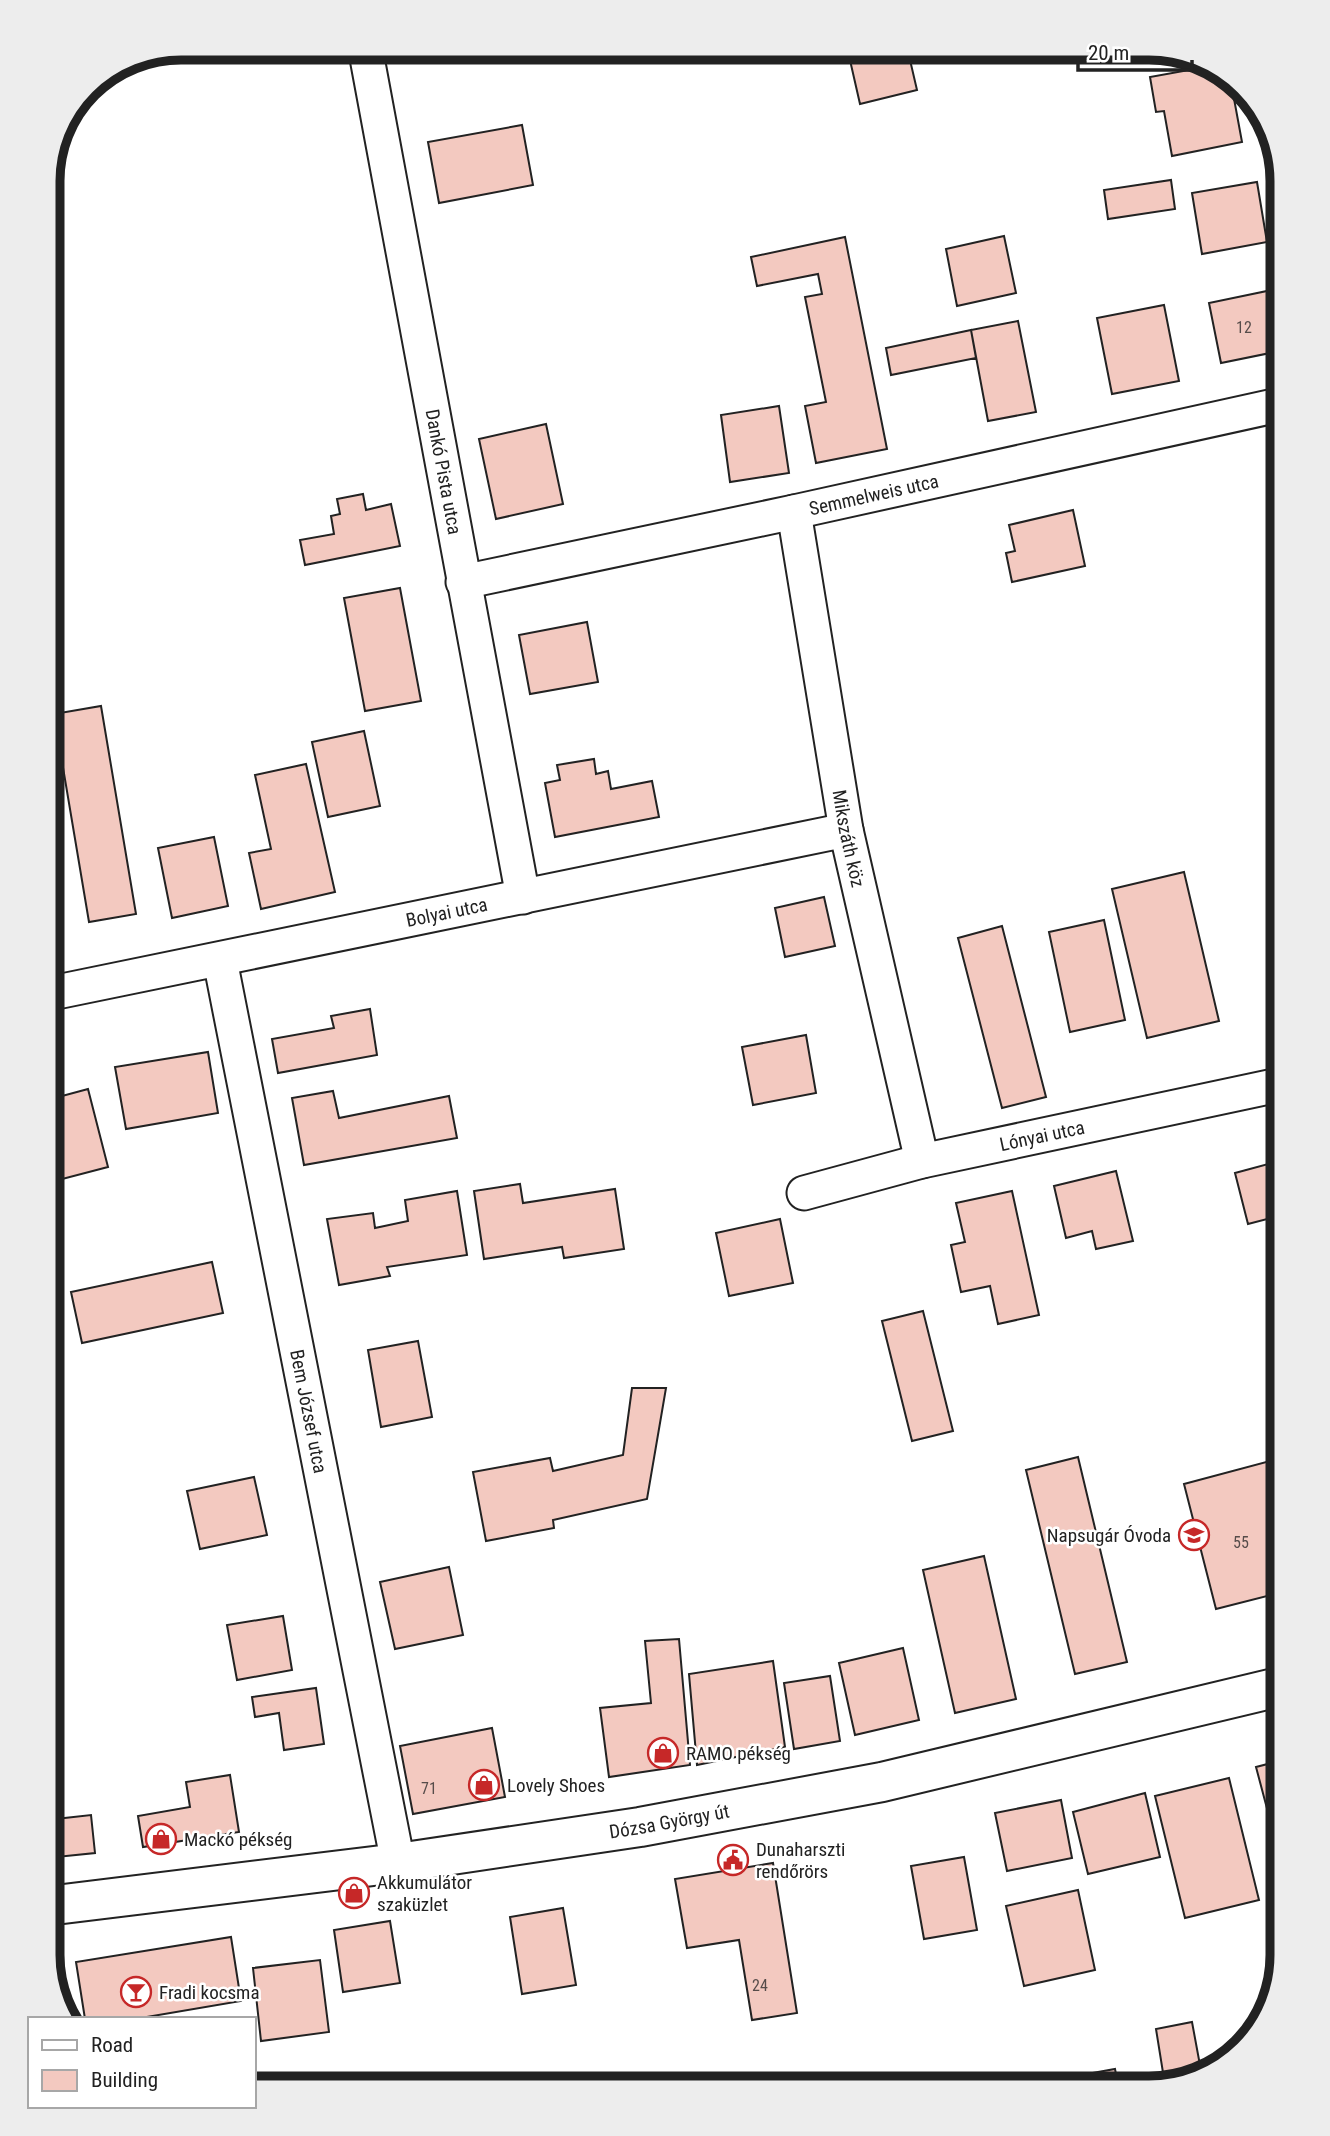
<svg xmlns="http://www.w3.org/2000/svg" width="1330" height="2136" font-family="'Roboto Condensed',sans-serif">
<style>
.building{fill:#f3c9c0;stroke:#222;stroke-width:2}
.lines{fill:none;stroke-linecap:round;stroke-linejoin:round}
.street-casing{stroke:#222;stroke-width:37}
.secondary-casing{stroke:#222;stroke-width:42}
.street{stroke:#fff;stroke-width:33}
.secondary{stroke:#fff;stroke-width:38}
.labels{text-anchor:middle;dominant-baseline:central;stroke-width:5;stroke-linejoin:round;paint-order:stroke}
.number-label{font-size:16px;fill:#564c4a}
.street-label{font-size:19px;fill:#222;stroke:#fff}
.poi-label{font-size:19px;fill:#222;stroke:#fff;text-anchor:start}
.rim{fill:none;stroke:#222;stroke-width:9}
</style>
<rect width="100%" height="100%" fill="#fff"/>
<path class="building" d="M847 47H907L917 90 860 104Z
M1211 66 1224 70 1230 77 1242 142 1172 156 1164 111 1156 112 1150 77Z
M522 125 533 185 439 203 428 142Z
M1171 180 1175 209 1108 219 1104 190Z
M1257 182 1267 242 1202 254 1192 193Z
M1004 236 1016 293 957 306 946 249Z
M845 237 887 449 816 463 805 406 826 402 805 297 822 294 818 274 757 286 751 257Z
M1267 291 1280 351 1221 363 1209 303Z
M1164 305 1179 381 1112 394 1097 318Z
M1018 321 1036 412 988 421 971 330Z
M971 330 976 358 891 375 886 348Z
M779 406 789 473 730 482 721 415Z
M546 424 563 504 496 519 479 439Z
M363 494 366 510 391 504 400 546 305 565 300 540 334 534 331 516 340 514 337 499Z
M1073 510 1085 566 1012 582 1006 553 1015 551 1009 525Z
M400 588 421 701 365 711 344 598Z
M587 622 598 682 530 694 519 635Z
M1283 696V733L1281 734 1273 698Z
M101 706 136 914 89 922 54 714Z
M364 731 380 806 328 817 312 742Z
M594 759 596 774 608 771 611 789 652 781 659 817 555 837 545 783 560 780 557 765Z
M306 764 335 892 261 909 249 853 271 849 255 775Z
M214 837 228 906 172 918 158 848Z
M1184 872 1219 1021 1147 1038 1112 889Z
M47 894 54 933 47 935Z
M824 897 835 946 785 957 775 908Z
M1104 920 1125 1020 1070 1032 1049 932Z
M1002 926 1046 1097 1002 1108 958 938Z
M370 1009 377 1055 278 1073 272 1039 334 1028 331 1016Z
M806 1035 816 1093 753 1105 742 1047Z
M208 1052 218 1113 126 1129 115 1067Z
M88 1089 108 1167 47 1183V1100Z
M333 1091 339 1118 449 1096 457 1138 304 1165 292 1098Z
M1283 1160V1215L1248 1224 1235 1173Z
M1116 1171 1133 1241 1096 1249 1092 1231 1066 1238 1054 1186Z
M520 1184 523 1203 615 1189 624 1249 564 1258 562 1247 484 1259 474 1191Z
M457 1191 467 1255 387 1267 390 1276 339 1285 327 1219 373 1213 375 1228 408 1221 405 1200Z
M1012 1191 1039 1315 998 1324 990 1286 961 1292 951 1245 965 1242 956 1203Z
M780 1219 793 1283 729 1296 716 1233Z
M212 1262 223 1313 82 1343 71 1292Z
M923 1311 953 1431 912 1441 882 1321Z
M418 1341 432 1417 381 1427 368 1350Z
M632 1388H666L647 1499 553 1520 554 1528 486 1541 473 1472 550 1458 553 1471 623 1455Z
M1078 1457 1127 1662 1075 1674 1026 1470Z
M1274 1460 1283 1493V1592L1216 1609 1184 1484Z
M254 1477 267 1535 200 1549 187 1491Z
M984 1556 1016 1699 955 1713 923 1570Z
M449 1567 463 1635 395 1649 380 1582Z
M283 1616 292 1670 237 1680 227 1625Z
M679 1639 690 1765 609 1777 600 1708 651 1703 645 1641Z
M903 1648 919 1720 855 1735 839 1663Z
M773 1661 785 1747 697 1765 689 1674Z
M830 1676 840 1741 794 1749 784 1683Z
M316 1688 324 1744 284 1750 279 1713 255 1717 252 1697Z
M492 1728 505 1797 413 1814 400 1746Z
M1283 1760V1812L1269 1816 1256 1767Z
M230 1775 239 1832 143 1847 138 1816 190 1807 186 1782Z
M1229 1778 1259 1900 1185 1918 1155 1796Z
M1145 1793 1160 1857 1088 1874 1073 1812Z
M1061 1800 1072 1858 1007 1871 995 1813Z
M91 1815 95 1853 47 1858V1820Z
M964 1857 977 1930 924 1939 911 1866Z
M773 1863 797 2013 752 2020 739 1940 687 1948 675 1879Z
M1078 1890 1095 1970 1024 1986 1006 1906Z
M563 1908 576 1985 522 1994 510 1917Z
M390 1921 400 1983 343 1992 334 1930Z
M231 1937 241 2001 135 2019H85L76 1962Z
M320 1960 329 2032 261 2041 253 1968Z
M1192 2022 1202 2076 1165 2085 1156 2029Z
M1115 2069 1119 2089H1083L1081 2075Z"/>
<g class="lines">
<g class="street-casing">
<g id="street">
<path id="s1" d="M365 47 523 897"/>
<path id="s2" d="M794 512 846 830 922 1161"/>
<path id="s3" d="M463 582 794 512 1283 404"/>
<path id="s4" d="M220 960 398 1863"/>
<path id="s5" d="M47 994 846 830"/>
<path id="s6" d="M804 1193 922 1161 1283 1084"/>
</g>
</g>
<g class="secondary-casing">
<g id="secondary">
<path id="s7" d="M47 1906 398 1863 640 1827 882 1782 1283 1686"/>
</g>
</g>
<use href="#street" class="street"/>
<use href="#secondary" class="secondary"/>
</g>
<defs>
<g id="school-ring" transform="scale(1.575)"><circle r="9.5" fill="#fff" stroke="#c62828" stroke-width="1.5"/><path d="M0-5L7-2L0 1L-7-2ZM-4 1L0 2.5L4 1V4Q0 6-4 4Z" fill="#c62828"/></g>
<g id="shop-ring" transform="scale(1.575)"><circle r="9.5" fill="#fff" stroke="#c62828" stroke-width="1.5"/><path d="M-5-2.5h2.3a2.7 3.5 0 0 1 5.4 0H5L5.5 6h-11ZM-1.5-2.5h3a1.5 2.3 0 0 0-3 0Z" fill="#c62828"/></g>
<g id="civic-ring" transform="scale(1.575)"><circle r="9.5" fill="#fff" stroke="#c62828" stroke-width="1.5"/><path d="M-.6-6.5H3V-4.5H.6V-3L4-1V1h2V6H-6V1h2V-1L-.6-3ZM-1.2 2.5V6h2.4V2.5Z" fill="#c62828"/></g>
<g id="bar-ring" transform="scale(1.575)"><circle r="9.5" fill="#fff" stroke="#c62828" stroke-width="1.5"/><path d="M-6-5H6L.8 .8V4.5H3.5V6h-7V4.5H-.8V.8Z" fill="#c62828"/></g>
</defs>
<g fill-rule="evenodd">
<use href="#school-ring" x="1194" y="1535"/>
<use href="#shop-ring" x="663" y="1753"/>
<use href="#shop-ring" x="484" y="1785"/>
<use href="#shop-ring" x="161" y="1839"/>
<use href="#civic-ring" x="733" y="1860"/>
<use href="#shop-ring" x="354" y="1893"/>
<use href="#bar-ring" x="136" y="1992"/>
</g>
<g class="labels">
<g class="number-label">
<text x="1244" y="327">12</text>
<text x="1241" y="1542">55</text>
<text x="429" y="1788">71</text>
<text x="760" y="1985">24</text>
</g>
<g class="street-label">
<text stroke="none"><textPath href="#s1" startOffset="432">Dankó Pista utca</textPath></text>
<text stroke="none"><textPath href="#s3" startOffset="420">Semmelweis utca</textPath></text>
<text stroke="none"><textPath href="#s2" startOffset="331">Mikszáth köz</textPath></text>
<text stroke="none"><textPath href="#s5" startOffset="408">Bolyai utca</textPath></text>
<text stroke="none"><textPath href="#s6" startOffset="245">Lónyai utca</textPath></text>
<text stroke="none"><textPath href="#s4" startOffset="460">Bem József utca</textPath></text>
<text stroke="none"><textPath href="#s7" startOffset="628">Dózsa György út</textPath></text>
</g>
<g class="poi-label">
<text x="1171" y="1535" text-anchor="end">Napsugár Óvoda</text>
<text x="686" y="1753">RAMO pékség</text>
<text x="507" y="1785">Lovely Shoes</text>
<text x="184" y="1839">Mackó pékség</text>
<text x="756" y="1849">Dunaharszti<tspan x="756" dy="22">rendőrörs</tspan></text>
<text x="377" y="1882">Akkumulátor<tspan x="377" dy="22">szaküzlet</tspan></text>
<text x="159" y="1992">Fradi kocsma</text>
</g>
</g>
<path d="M0 0H1330V2136H0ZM181 60H1149A121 121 0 0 1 1270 181V1955A121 121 0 0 1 1149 2076H181A121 121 0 0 1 60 1955V181A121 121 0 0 1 181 60Z" fill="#ededed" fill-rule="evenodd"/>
<path class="rim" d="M181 60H1149A121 121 0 0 1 1270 181V1955A121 121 0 0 1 1149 2076H181A121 121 0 0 1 60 1955V181A121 121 0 0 1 181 60Z"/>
<rect x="28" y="2017" width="228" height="91" fill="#ffffff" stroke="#a7a7a7" stroke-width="2"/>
<rect x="42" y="2040" width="35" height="10" fill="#ffffff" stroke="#a7a7a7" stroke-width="2"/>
<text x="91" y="2052" font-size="21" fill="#222222">Road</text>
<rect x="42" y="2070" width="35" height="21" fill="#f3c9c0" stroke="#a7a7a7" stroke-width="2"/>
<text x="91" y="2087" font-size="21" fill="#222222">Building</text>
<path d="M1078 60v10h114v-10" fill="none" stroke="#222222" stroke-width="3.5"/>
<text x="1088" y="60" font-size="21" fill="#222222" stroke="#ffffff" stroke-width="5" paint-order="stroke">20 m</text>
</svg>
